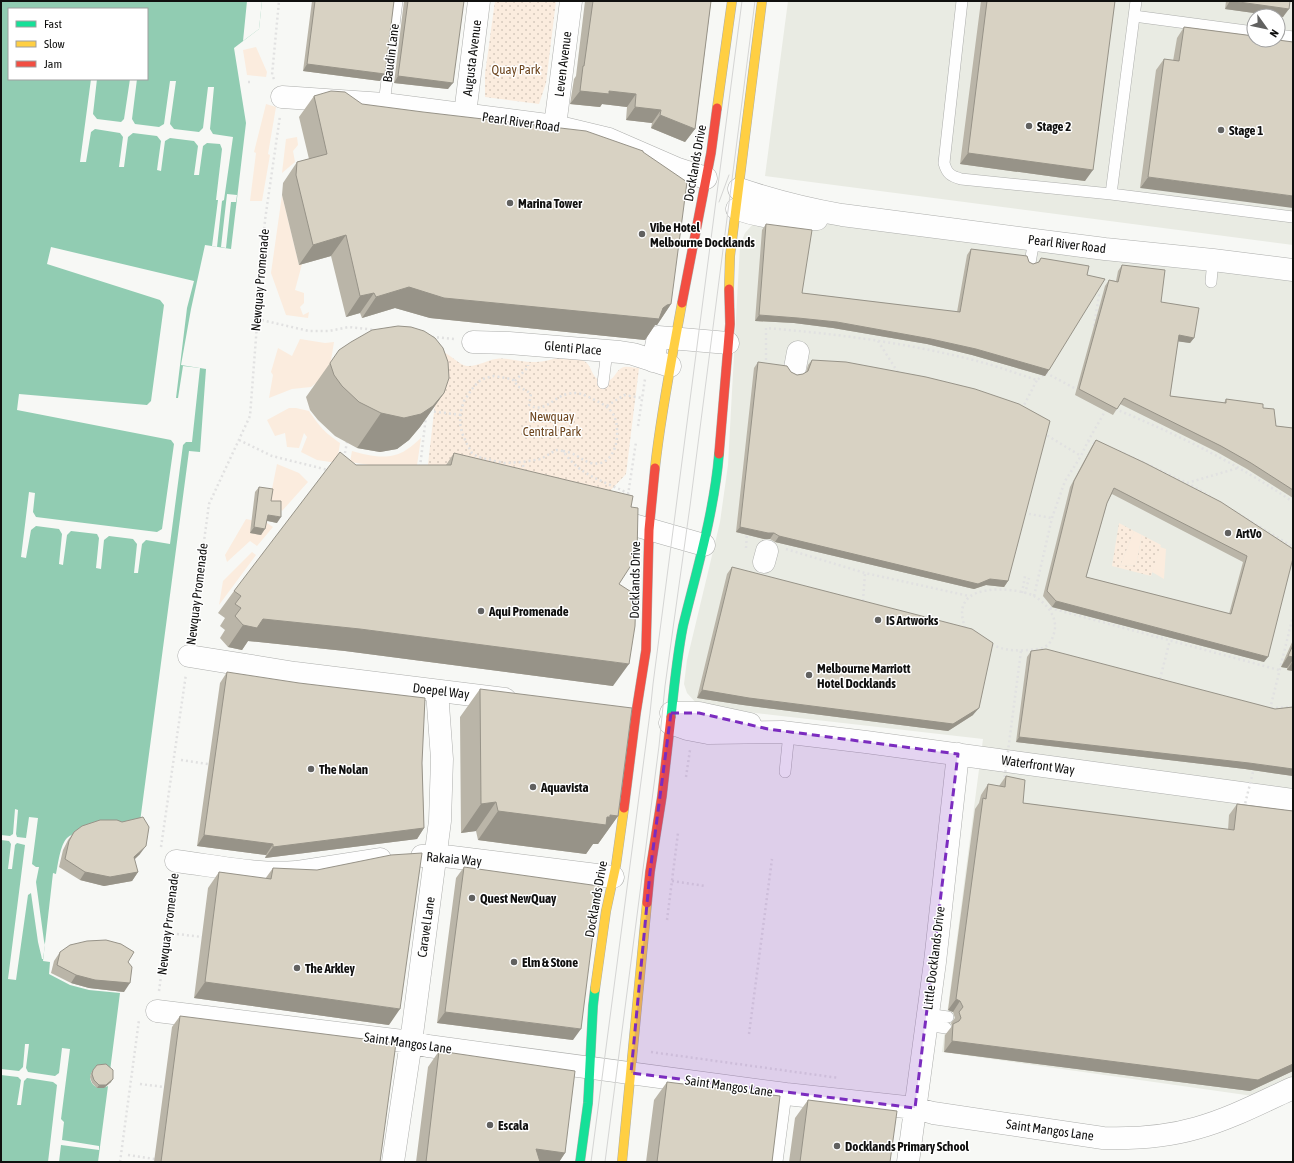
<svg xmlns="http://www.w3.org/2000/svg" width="1294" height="1163" font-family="'Asap Condensed',sans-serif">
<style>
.built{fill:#e9ebe3;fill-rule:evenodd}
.green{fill:#fbecde}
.park{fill:url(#park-dots)}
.water{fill:#91ccb2;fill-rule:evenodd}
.pier{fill:#f7f8f5}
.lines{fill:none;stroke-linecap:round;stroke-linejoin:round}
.lane-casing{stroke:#adaeac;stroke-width:12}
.street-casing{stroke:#adaeac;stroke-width:23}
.fast-casing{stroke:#adaeac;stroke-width:10}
.slow-casing{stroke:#adaeac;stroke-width:10}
.jam-casing{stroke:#adaeac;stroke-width:10}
.path{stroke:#e1e1e1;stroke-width:2.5;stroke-dasharray:2 3;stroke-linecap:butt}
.lane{stroke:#fefefe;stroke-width:11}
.street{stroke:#fefefe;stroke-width:22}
.fast{stroke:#16e098;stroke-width:9}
.slow{stroke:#ffcf43;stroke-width:9}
.jam{stroke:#f24e42;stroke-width:9}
.tram{stroke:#d5d5d4;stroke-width:1}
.path-bridge{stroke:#e1e1e1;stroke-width:2.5;stroke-dasharray:2 3;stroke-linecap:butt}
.wall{fill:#bab5a8;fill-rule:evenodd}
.shaded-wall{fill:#979388}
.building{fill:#d8d2c3;stroke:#979388;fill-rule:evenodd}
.marked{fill:#7b2cbf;fill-opacity:0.2;stroke:#7b2cbf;stroke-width:3;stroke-dasharray:8 5;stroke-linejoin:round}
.poi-dot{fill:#616160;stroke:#fff;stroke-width:1.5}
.labels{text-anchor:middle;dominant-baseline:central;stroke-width:3;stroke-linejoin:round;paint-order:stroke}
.street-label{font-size:13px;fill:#10100f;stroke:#fff}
.park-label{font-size:13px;fill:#6e461f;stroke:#fff}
.poi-label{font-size:13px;font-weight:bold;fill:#10100f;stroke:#fff;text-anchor:start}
</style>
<defs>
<pattern id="park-dots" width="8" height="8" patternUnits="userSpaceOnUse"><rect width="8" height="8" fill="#fbecde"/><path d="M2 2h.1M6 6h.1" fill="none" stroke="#d6c9bd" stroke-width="1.8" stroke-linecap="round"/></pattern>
</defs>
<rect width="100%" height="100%" fill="#f7f8f5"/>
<path class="built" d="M788 1H1293V245L765 176ZM1254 16H1278V40H1254Z
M826 223 1293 280V1076L1253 1096 942 1052 983 739 704 707 697 704 687 693 684 684 687 660 720 522 728 465 740 245 745 233 753 224Z"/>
<path class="green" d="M256 47 267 72 266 77 247 75 243 50Z
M266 104 276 107 268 154 270 155 262 201H250L256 153 254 152Z
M297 137 298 145 293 151 295 162 282 173 286 139Z
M282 195 299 265 302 264 295 290 304 293V303L300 307 303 315 309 312 308 318 286 315 271 273Z
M300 339 325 343 334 342 329 373 311 387 292 389 269 398 273 375 271 372 278 348 292 356Z
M289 408H296L309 411C320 427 324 432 340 443L337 463 317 460 301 452 307 437 304 433 299 448 287 447 285 433 275 436 267 420Z
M421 438 416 472 350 462 352 451C369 456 390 461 406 450 411 447 416 442 421 438Z
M277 464 299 473 308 482 282 511 278 505H273L270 499Z
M246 519 267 523 273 527 257 546 250 541 227 562 225 555Z
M1134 531 1142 535 1136 565 1120 566Z
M1160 547 1166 549 1164 579 1152 572Z
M252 552 256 555 219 605 223 581Z"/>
<path class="park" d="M495 1H556L546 83 539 104 485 97V74Z
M441 351C450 354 459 365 467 366 477 367 487 360 496 359 509 357 523 363 536 362 544 362 551 359 559 358 565 357 575 359 581 360 593 362 590 380 603 381 615 383 615 369 624 367 629 366 635 368 639 368L626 474 608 493 427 473Z
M1119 523 1134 531 1120 566 1136 565 1142 535 1161 545 1151 576 1112 566Z"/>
<path class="water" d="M1 1H262L259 29 234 48 246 123 231 249 205 245 191 309 181 365 206 369 200 452 189 451 140 822C123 825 79 827 67 838 60 845 58 865 56 874L53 873 43 961 50 962 49 974 70 985 89 990 120 993 110 1071 95 1068C84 1078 94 1093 108 1086L98 1162H1ZM9 9H147V79H9Z"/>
<path class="pier" d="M247 1H262L259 29 243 41Z
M91 79H97L93 114 97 119 121 122 124 119 130 79H137L132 119 135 124 159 127 164 124 170 81H176L170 124 174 129 199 132 203 128 208 87H214L210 129 213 134 233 137 224 200 222 201 217 247 212 246 218 200H216L222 149 220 144 207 143 203 146 199 175H194L198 146 194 141 170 138 165 141 161 171 157 170 161 141 157 136 133 133 128 137 124 167H119L123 137 120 133 95 129 91 132 86 162H80Z
M227 194 237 195 236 202H231L226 248 221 247Z
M51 247 194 281 187 308 176 398H178L183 366 200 368 192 442H186L183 445 170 544 146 540 142 544 138 573H134L137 544 133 539 109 536 104 540 101 569 96 568 99 538 97 534 71 531 67 535 63 565 59 564 62 534 59 529 36 526 31 530 26 558 21 557 29 492 35 493 33 512 36 517 157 532 162 529 174 444 171 440 17 410 19 394 147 405 151 401 164 305 160 300 47 264Z
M15 809 18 810 16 834 17 837 26 838 29 817 38 818 32 864 36 867H39L36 882 44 941 45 945 43 959H42L38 942 31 893 28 895 16 980 8 979 25 845 17 843 15 845 12 869H8L11 844 9 841 1 840V835L10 836 13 834Z
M25 1044H29L26 1068 28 1072 55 1076 59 1073 62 1048 70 1049 61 1119 64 1122 62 1140 99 1146V1150L61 1145 59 1162H48L57 1085 53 1082 27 1078 24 1081 21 1105H17L21 1080 18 1077 1 1075V1069L19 1071 23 1067Z"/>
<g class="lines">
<g class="lane-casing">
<path id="lane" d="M962 1 944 163C947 174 951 176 961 179L1111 194 1293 217
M1134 16 1254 32
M1278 35 1293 37
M384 104 397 1
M1111 194 1136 1
M1030 263 1034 240
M1211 282 1213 260
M603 383 607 351
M785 772 789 733
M927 1014 948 1017
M926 1025 946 1028
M777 1162 786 1094"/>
</g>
<g class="street-casing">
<path id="street" d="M282 97 384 104 555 126 609 139 678 169 706 178
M465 114 479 1
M555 126 571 1
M739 189C772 200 806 209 842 215L1105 249 1213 260 1293 270
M737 209C763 218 789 221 817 219
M473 342 509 343 620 352 633 354 670 366
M653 361 658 337 728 343
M795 368 798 352
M634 525 704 545
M764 562 767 551
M189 656 295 673 505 699
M671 713H699L750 724
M670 723 687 729 708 733 782 732 866 742 1293 800
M422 856 436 855 613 877
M176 861C216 866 256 875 296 872L380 859
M157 1011 411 1042 428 1046 786 1094 915 1108 933 1113 1103 1138C1135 1139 1166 1137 1197 1128 1230 1119 1262 1102 1293 1088
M393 1162 411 1042 440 821 442 759 437 691
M908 1162 935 962 958 754"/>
</g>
<g class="fast-casing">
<path id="fast" d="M671 717C674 687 677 656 683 626 697 569 714 513 719 454
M580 1162 588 1103 593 1006 595 989"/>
</g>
<g class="slow-casing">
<path id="slow" d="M717 108 732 1
M729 289 730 256 762 1
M655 468C661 412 672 358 682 303
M595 989 606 911 616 865 624 808
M622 1162 647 903"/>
</g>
<g class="jam-casing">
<path id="jam" d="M682 303 711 153 717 108
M719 454 730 324 729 289
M624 808 636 713 646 650 649 530 655 468
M647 903 650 872 662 796 671 717"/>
</g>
<path class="path" d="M274 79 272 75 279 1
M248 82H251
M257 319 309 331H329L349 327 375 330
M1094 326 1099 295 1095 293
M432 337 455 339
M878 341 899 374
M766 365V328C840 334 916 344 988 364 1005 369 1021 375 1037 380L1046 373 1078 390
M515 381 528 367V365
M607 406 624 395 642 398
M1022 409 1037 380
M1115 409C1177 434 1238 464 1293 502
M429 411 461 415
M638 426 645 379
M1043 433 1081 456
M239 440 272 456 328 470
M1088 441 1097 444
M563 451C577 453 580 460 591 463 608 467 616 451 617 437 618 415 612 408 593 399 584 395 578 391 567 394 553 397 545 414 529 405L531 394 527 391 517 386 515 381 511 379 494 376 485 378 478 382 472 389 464 401 461 411 460 423 462 433 467 444 472 453 478 457 504 463 522 462 541 459 556 450 563 451C581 477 603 480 629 494L628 497
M1119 451 1187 483 1213 498
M344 458 347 442
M523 465 524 472
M420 467 426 416
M1187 483 1238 468
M628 495 636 442
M1234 511 1293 547
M1024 513 1052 518
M746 548 747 533
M786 549 865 573 969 596
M1022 593 1025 576
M1025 594 1029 578
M1034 596 1052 518 1065 481 1081 456 1088 441 1107 408
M863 601 865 573
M1050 608 1279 670
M965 628C963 620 960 612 964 604 972 584 1018 588 1034 596 1048 604 1060 620 1053 636 1051 643 1046 648 1038 649 1022 651 1006 652 991 644
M191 638 209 504 250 416 265 220 280 116
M1160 679 1170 640
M1271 708 1293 707
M181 760 208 764
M686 777 690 750
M161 847 186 674
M672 881 705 886
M667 920 678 833
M177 934 202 937
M159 991 174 879
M749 1034 772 859
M651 1052 839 1078
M140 1084 164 1087
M128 1155 155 1159
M120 1162 139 1020"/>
<use href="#lane" class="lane"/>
<use href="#street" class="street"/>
<use href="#fast" class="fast"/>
<use href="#slow" class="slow"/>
<use href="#jam" class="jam"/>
<path class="tram" d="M719 202 729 175
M591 1162 650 713 653 684 742 1
M605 1162 659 746 665 686 690 506 755 1"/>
<path class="path-bridge" d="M1270 709 1293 616
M1004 782 1021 651
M1244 808 1254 768"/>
</g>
<path class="wall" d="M312 1H394L380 81 303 71Z
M404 1H464L448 89 394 83Z
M585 1H711L695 129 685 142 651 128 652 123 626 120 627 107 602 104 600 107 570 104 574 79 576 76Z
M981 1H1115L1085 181 960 164Z
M1226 1H1290L1283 17 1225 9Z
M1184 27 1254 36 1140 188 1156 70 1164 59 1173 61 1177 38Z
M314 96 671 304 657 325H655L645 340 430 318 395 308 362 318 360 313 346 317 331 256 299 265 282 195 283 183 297 162 309 159 299 117Z
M766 224 802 293 957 312 967 255 971 249 1029 262 1033 264 1038 263 1041 258 1049 370 1045 376 972 355 927 344 833 328 794 323 755 321 762 230Z
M1122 265 1161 302 1194 338 1190 343 1178 341 1170 396 1224 403 1226 399 1263 408 1276 426 1293 428V498L1247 469 1217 452 1120 404 1113 415 1075 395 1105 286 1109 280 1116 281 1118 271Z
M812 360 1008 581 1004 587 986 585 974 589 775 542 770 539H764L736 532 754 368 758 362 791 372 797 375 803 374 806 372 808 365Z
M330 363 444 393 420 427 409 440 397 449 380 452 357 448 335 436 318 420 310 410 306 397Z
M1096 440 1293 549 1264 662 1052 607 1043 596 1070 487 1092 446ZM1112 494 1243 562 1229 614 1086 577 1107 503Z
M454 453 631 507 619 584 613 686 345 651 248 641 242 650 228 647 220 638 225 630 220 626 225 618 218 613 234 591 356 465H446Z
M259 487 271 501 277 523 267 521 261 535 250 533 255 492Z
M732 567 973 715 948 731 743 705 697 698 727 574Z
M1293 640V671L1287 670V668L1281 667Z
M1031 651 1275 709 1293 707V776L1245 769 1016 742 1027 657Z
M227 672 422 763 424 828 417 839 265 858 266 855 197 846 220 683Z
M480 689 618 816 598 844H593L586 854 478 840 476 831 461 833 460 717Z
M1006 776 1023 803 1228 830 1229 815 1237 804 1293 811V1071L1250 1091 944 1052 945 1035 952 1026 951 1023 955 1018 953 1012 948 1010 975 809 979 803 981 795 988 784 999 786Z
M74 832 140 854 134 860 138 872 132 881 104 886 80 880 59 867 63 850 68 840Z
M464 867 573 1040 437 1023 456 878Z
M273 868 389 1025 194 998 208 888 219 872 265 879Z
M60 952 128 962 124 992 89 988 71 983 51 973 54 961Z
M180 1016 380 1162H154L172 1027Z
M439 1051 565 1153 559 1162H416L428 1067Z
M93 1070 111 1082 104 1088H97L92 1083 90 1077 91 1073Z
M667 1082 772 1162H646L654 1100Z
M808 1100 890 1162H789L795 1118Z"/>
<path class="shaded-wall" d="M1230 1 1289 9 1283 17 1225 9Z
M307 64 385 74 380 81 303 71Z
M398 76 453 83 448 89 394 83Z
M580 91H609L636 94 627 107 602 104 600 107 570 104Z
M635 107 661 110 652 123 626 120Z
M660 115 695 129 685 142 651 128Z
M968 153 1093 170 1085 181 960 164Z
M1148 177 1293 196V208L1140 188Z
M346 235 331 256 299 265 313 245Z
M409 287 663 308 667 305 671 304 657 325H655L645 340 430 318 395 308 362 318 376 297Z
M374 293 360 313 346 317 360 296Z
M759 315 798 318 837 322 931 339 976 349 1049 370 1045 376 972 355 927 344 833 328 794 323 755 321Z
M1179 335 1194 338 1190 343 1175 341Z
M444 393 420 427 409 440 397 449 380 452 357 448 381 413Z
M268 515 281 517 277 523 264 520Z
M254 527 265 529 261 535 250 533Z
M740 527 774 533 770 539H764L736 532Z
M779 536 990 579 1008 581 1004 587 986 585 974 589 775 542Z
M1056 601 1268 657 1264 662 1052 607Z
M263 619 360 629 629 664 613 686 345 651 248 641 242 650 228 647 243 625Z
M1288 656 1293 657V660L1287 668 1281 667Z
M1293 661V671L1287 670Z
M702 690 979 708 973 715 948 731 743 705 697 698Z
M1019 737 1249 763 1293 769V776L1245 769 1016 742Z
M496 802 476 831 461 833 481 804Z
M498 811 607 817 610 815 618 816 598 844H593L586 854 478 840Z
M424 828 417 839 265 858 273 847Z
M204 835 273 844 266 855 197 846Z
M146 846 140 854 128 865 134 857Z
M85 872H138L132 881 104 886 80 880Z
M76 975 130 983 124 992 89 988 71 983Z
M205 982 400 1009 389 1025 194 998Z
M956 999 960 1001 953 1012 948 1010Z
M445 1012 581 1029 573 1040 437 1023Z
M952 1041 1293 1064V1071L1250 1091 944 1052Z
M113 1079 111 1082 104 1088H97L99 1085Z
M536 1149 565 1153 559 1162H527Z"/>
<path class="building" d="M315 1H394L385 74 307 64Z
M408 1H464L453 83 398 76Z
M593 1H711L695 129 660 115 661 110 635 107 636 94 609 91V94L580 91 583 66H584Z
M987 1H1115L1093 170 968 153Z
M1232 1H1290L1289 9Z
M1184 27 1254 36V40H1278L1293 42V196L1148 177 1164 59 1179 61Z
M331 91 345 92 362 104 423 112 586 131 643 151V152L687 182 671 304 667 305 663 308 659 319 444 298 409 287 376 297 374 293 360 296 346 235 313 245 296 175 297 162 327 154 314 96Z
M766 224 812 230 802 293 960 312 971 249 1027 256 1029 262 1033 264 1039 262 1041 258 1089 266 1087 275 1105 279 1049 370 976 349 931 339 837 322 798 318 759 315Z
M1122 265 1165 270 1161 302 1199 308 1194 338 1179 335 1170 396 1226 403V399L1263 404V408L1274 409 1276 426 1293 428V490L1251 463 1221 446 1124 398 1117 409 1079 389 1109 280 1118 282Z
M398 326 411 327 424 331 435 338 443 348 448 362 449 378 444 393 433 406 421 414 404 418 381 413 359 402 342 386 334 375 330 363 339 350 351 342 372 330Z
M812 360 846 362 926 377 975 389 1019 404 1050 421 1008 581 990 579 978 584 779 536 774 533H768L740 527 758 362 787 366 791 372 797 375 803 374 808 371Z
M1096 440 1145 463 1221 502 1293 549V558L1268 657 1056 601 1047 591 1074 481ZM1114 488 1247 556 1231 614 1086 577 1107 503Z
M340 452 356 465H451L454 453 633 496 631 507 638 508 637 556 619 584 636 595 635 626 629 664 360 629 263 619 257 628 243 625 235 616 241 608 235 604 241 596 234 591Z
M259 487 273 489 271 501H281V517L268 515 265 529 254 527Z
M732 567 972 629 993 643 979 708 953 724 749 698 702 690Z
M1293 645V657L1288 656Z
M1046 649 1275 709 1293 707V769L1249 763 1019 737 1031 651Z
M227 672 299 683 425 698 422 763 424 828 273 847V844L204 835Z
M480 689 632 708 618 816 610 815V817H607L606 825 498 811 496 802 481 804Z
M1006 776 1025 780 1023 803 1234 830 1237 804 1293 811V1064L1258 1080 952 1041 953 1024 959 1021 961 1018 959 1012 963 1007 960 1001 956 999 983 798 986 799 988 784 1005 787Z
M143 817 149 827 146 846 134 857 138 872 110 877 85 872 65 859 69 841 74 832 82 826 100 820H117L122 822Z
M422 853 400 1009 205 982 219 872 271 879 273 868 317 870 391 855Z
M464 867 599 886 581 1029 445 1012Z
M106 940 121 944 134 952 128 962 132 967 130 983 95 980 76 975 57 965 60 952 70 945 87 941Z
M180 1016 396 1043 380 1162H161Z
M439 1051 575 1071 565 1153 536 1149 540 1162H426Z
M106 1064 113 1070V1079L106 1085H99L94 1080 92 1074 93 1070 97 1065Z
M667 1082 780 1096 772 1162H657Z
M808 1100 897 1111 890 1162H800Z"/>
<path class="marked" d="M671 713H699L768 729 958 754 915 1108 631 1073 650 872Z"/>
<g class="poi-dot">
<circle cx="1029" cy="126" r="4"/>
<circle cx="1221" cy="130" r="4"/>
<circle cx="510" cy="203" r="4"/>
<circle cx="642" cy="234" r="4"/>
<circle cx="1228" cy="533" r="4"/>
<circle cx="481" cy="611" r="4"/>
<circle cx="878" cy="620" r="4"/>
<circle cx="809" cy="675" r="4"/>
<circle cx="311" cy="769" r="4"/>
<circle cx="533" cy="787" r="4"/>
<circle cx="472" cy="898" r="4"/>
<circle cx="514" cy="962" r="4"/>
<circle cx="297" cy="968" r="4"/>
<circle cx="490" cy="1125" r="4"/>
<circle cx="837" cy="1146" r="4"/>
</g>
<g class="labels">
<g class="street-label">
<text transform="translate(391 53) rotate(-83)">Baudin Lane</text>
<text transform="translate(472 58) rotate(-83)">Augusta Avenue</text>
<text transform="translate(563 64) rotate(-83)">Leven Avenue</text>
<text transform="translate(521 122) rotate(8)">Pearl River Road</text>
<text transform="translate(695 163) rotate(-80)">Docklands Drive</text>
<text transform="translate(1067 244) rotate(7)">Pearl River Road</text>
<text transform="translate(260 280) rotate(-85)">Newquay Promenade</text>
<text transform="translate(573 348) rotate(5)">Glenti Place</text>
<text transform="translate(635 580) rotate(-89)">Docklands Drive</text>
<text transform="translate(197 594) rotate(-83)">Newquay Promenade</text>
<text transform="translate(441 691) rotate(7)">Doepel Way</text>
<text transform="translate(1038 765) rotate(8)">Waterfront Way</text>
<text transform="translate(454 859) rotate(5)">Rakaia Way</text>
<text transform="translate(596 899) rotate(-80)">Docklands Drive</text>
<text transform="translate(168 924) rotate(-83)">Newquay Promenade</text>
<text transform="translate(426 927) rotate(-82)">Caravel Lane</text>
<text transform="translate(934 958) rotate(-83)">Little Docklands Drive</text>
<text transform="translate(408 1043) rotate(8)">Saint Mangos Lane</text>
<text transform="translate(729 1086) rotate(8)">Saint Mangos Lane</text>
<text transform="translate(1050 1130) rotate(8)">Saint Mangos Lane</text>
</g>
<g class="park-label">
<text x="516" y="69">Quay Park</text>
<text x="552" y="416">Newquay<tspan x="552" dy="15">Central Park</tspan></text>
</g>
<g class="poi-label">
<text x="1037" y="126">Stage 2</text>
<text x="1229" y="130">Stage 1</text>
<text x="518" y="203">Marina Tower</text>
<text x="650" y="227">Vibe Hotel<tspan x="650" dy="15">Melbourne Docklands</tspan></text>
<text x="1236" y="533">ArtVo</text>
<text x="489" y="611">Aqui Promenade</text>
<text x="886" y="620">IS Artworks</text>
<text x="817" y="668">Melbourne Marriott<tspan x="817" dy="15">Hotel Docklands</tspan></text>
<text x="319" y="769">The Nolan</text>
<text x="541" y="787">Aquavista</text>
<text x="480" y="898">Quest NewQuay</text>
<text x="522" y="962">Elm &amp; Stone</text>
<text x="305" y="968">The Arkley</text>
<text x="498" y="1125">Escala</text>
<text x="845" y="1146">Docklands Primary School</text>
</g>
</g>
<rect width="1294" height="1163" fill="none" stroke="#10100f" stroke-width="4"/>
<rect x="8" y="8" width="140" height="72" fill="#ffffff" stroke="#9f9f9f"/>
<rect x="16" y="21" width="20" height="6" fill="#16e098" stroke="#9f9f9f"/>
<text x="44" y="28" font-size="12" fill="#10100f">Fast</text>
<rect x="16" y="41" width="20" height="6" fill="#ffcf43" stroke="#9f9f9f"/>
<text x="44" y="48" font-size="12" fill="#10100f">Slow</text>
<rect x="16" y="61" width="20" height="6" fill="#f24e42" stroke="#9f9f9f"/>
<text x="44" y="68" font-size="12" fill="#10100f">Jam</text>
<g transform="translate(1266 28) rotate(123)"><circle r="19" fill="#ffffff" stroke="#9f9f9f"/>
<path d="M0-3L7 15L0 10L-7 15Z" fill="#616160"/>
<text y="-6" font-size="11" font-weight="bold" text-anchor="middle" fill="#10100f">N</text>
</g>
</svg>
